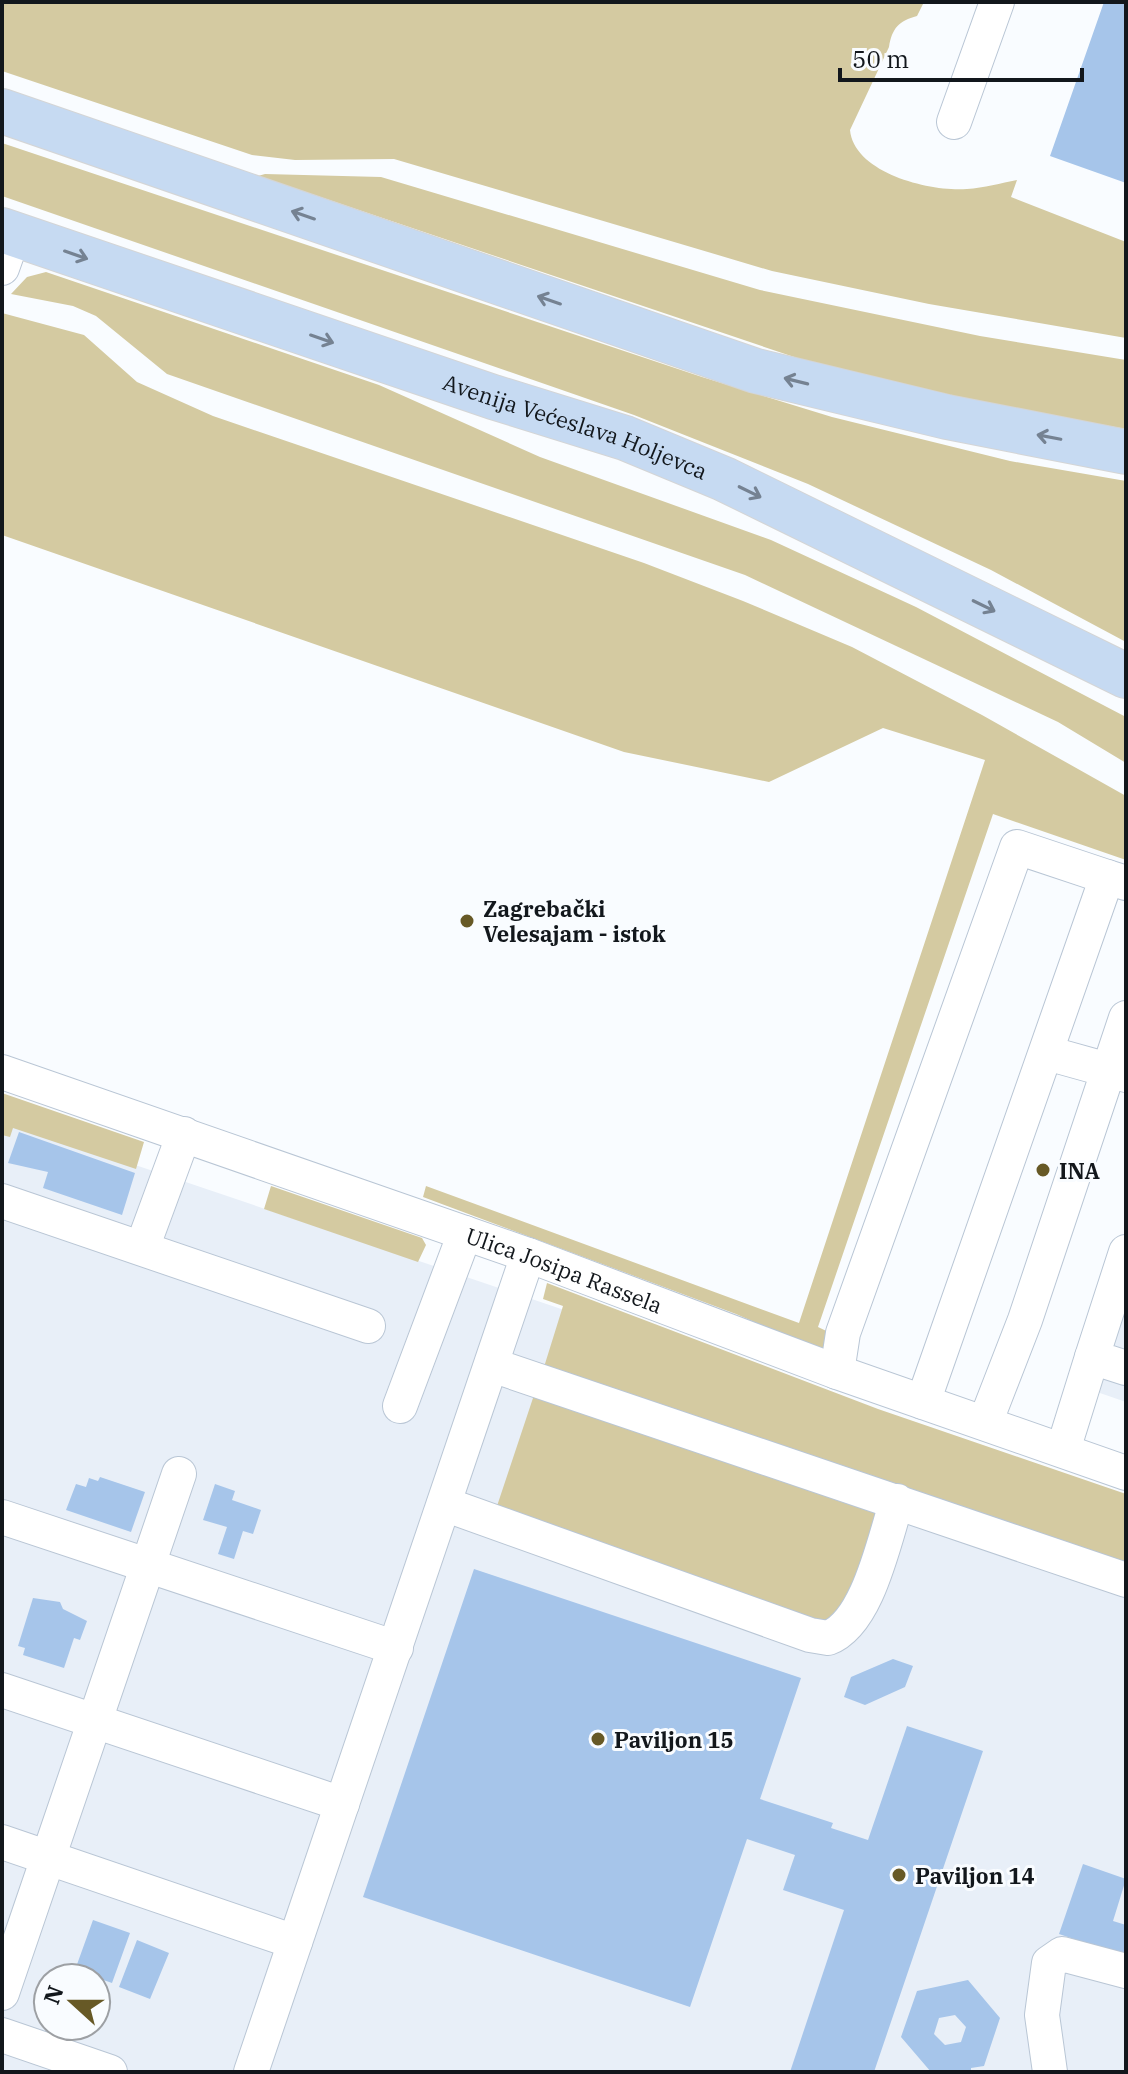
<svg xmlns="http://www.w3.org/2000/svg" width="1128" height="2074" font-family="'IBM Plex Serif',serif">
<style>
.built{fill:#e8eff8;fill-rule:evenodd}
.green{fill:#d4caa1}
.building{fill:#a6c5ea;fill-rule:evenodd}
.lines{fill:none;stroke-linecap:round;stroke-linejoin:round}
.minor-casing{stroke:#b9c6d5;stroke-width:36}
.major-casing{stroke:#d4d5d6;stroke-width:46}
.minor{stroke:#fff;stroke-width:34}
.major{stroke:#c6daf2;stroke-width:44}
.oneway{stroke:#758292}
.poi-dot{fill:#675926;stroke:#f9fcff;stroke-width:3}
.labels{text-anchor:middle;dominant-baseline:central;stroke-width:6;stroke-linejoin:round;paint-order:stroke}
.street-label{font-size:22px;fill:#12171c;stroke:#f9fcff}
.poi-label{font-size:22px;font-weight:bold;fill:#12171c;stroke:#f9fcff;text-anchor:start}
</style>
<rect width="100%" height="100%" fill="#f9fcff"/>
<path class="built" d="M2 1120 1126 1500V2072H2ZM48 1978H96V2026H48Z
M1126 1306V1402L1097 1392Z"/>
<path class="green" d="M2 2H924L917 16C899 21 892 28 889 47L850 130C854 173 930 192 967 189 984 188 1001 183 1017 180L1011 197 1126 242V338L929 304 772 271 394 159 295 160 252 155 2 71Z
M2 143 702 377 832 417 1010 461 1126 481V642L991 570 808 484 634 415 2 196Z
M265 174 381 177 760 290 980 336 1126 360V429L965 400 806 361 258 176Z
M46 272 379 385 540 457 771 540 916 607 1126 717V763L1058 722 745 575 167 374 96 316 73 306 11 294 27 277Z
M2 313 84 335 137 382 213 416 644 563 743 601 852 647 982 715 1126 796V860L993 814 818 1327 839 1337 827 1347 816 1349 736 1314 423 1197 426 1186 799 1323 985 760 883 728 769 782 624 752 2 535Z
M2 1093 144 1142 136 1169 13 1128 10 1137 2 1135Z
M271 1186 422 1238 426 1245 418 1262 264 1209Z
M547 1283 878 1409 1126 1494V1567L544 1367 563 1306 543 1299Z
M534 1395 882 1512 837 1629 495 1512Z"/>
<path class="building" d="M1104 2H1126V183L1050 156Z
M19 1132 135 1173 122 1215 43 1188 48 1172 8 1163Z
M100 1477 145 1492 131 1532 66 1510 76 1484 86 1487 89 1478 98 1481Z
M215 1484 235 1491 232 1500 261 1510 253 1534 243 1531 234 1559 218 1554 227 1527 203 1520Z
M474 1569 801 1678 760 1799 833 1823 831 1828 868 1840 907 1726 983 1751 874 2072H790L844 1910 783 1890 795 1855 747 1839 690 2007 363 1897Z
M33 1598 60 1602 63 1609 87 1621 80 1640 74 1638 64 1668 23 1655 25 1648 18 1646Z
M893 1659 913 1666 905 1687 865 1705 844 1697 851 1677Z
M1083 1864 1126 1879 1113 1921 1126 1925 1124 1956 1059 1934Z
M93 1920 130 1933 112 1983 75 1970Z
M137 1940 169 1953 150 1999 119 1987Z
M968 1980 1000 2018 984 2066 971 2068V2072H931L901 2037 917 1991ZM955 2015 966 2027 961 2042 945 2045 934 2034 939 2018Z"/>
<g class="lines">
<g class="minor-casing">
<g id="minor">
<path d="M954 122 997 2"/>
<path d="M2 268 14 234"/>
<path d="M1047 1053 1126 1075"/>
<path id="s1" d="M2 1072 528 1255 837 1372 1126 1473"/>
<path d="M2 1201 368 1326"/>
<path d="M142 1248 184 1134"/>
<path d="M1126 1252 1092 1357 1126 1368"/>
<path d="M492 1365 1126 1580"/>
<path d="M837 1372 843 1333 1017 847 1107 877"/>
<path d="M923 1402 1107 877 1126 883"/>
<path d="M400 1406 465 1233"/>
<path d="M985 1423 1025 1320 1126 1018"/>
<path d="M1063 1450 1092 1357"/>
<path d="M444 1504 810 1635 828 1638C868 1623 884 1540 897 1501"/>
<path d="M2 1517 396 1648"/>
<path d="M2 1690 342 1804"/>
<path d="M2 1842 295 1942"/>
<path d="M2 1993 179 1474"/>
<path d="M2 2035 110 2072"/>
<path d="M251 2072 528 1255"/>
<path d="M1050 2072 1042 2015 1049 1963 1062 1954 1126 1971"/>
</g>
</g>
<g class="major-casing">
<g id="major">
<path d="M2 111 756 371 947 417 1126 452"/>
<path id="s2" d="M2 230 493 397 625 438 724 479 1126 676"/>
</g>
</g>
<use href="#minor" class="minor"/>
<use href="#major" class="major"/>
</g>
<defs><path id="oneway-shaft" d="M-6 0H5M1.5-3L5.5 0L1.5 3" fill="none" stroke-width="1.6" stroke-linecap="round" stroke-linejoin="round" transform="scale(2)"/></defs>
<g class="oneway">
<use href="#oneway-shaft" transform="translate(303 215) rotate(-161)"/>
<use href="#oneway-shaft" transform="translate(76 255) rotate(19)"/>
<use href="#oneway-shaft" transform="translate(549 300) rotate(-161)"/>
<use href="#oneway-shaft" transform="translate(322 339) rotate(19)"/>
<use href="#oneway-shaft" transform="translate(796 381) rotate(-166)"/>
<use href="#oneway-shaft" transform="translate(1049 437) rotate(-169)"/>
<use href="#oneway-shaft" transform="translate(750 492) rotate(26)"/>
<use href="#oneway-shaft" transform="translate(984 606) rotate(26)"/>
</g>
<g class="poi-dot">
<circle cx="467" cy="921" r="8"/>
<circle cx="1043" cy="1170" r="8"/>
<circle cx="598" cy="1739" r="8"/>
<circle cx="899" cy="1875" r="8"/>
</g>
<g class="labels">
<g class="street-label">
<text stroke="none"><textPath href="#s2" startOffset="606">Avenija Većeslava Holjevca</textPath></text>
<text stroke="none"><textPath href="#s1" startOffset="596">Ulica Josipa Rassela</textPath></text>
</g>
<g class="poi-label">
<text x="483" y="908">Zagrebački<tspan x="483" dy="25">Velesajam - istok</tspan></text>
<text x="1059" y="1170">INA</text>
<text x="614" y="1739">Paviljon 15</text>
<text x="915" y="1875">Paviljon 14</text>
</g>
</g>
<rect width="1128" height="2074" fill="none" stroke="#12171c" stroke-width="8"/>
<g transform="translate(72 2002) rotate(291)"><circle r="38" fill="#f9fcff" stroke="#9da0a4" stroke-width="2"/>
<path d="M0-6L14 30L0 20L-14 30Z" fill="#675926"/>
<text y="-12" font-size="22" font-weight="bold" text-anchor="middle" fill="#12171c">N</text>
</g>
<path d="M840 68v12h242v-12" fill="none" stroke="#12171c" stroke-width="4"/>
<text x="852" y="68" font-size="24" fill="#12171c" stroke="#f9fcff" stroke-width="6" paint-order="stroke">50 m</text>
</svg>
